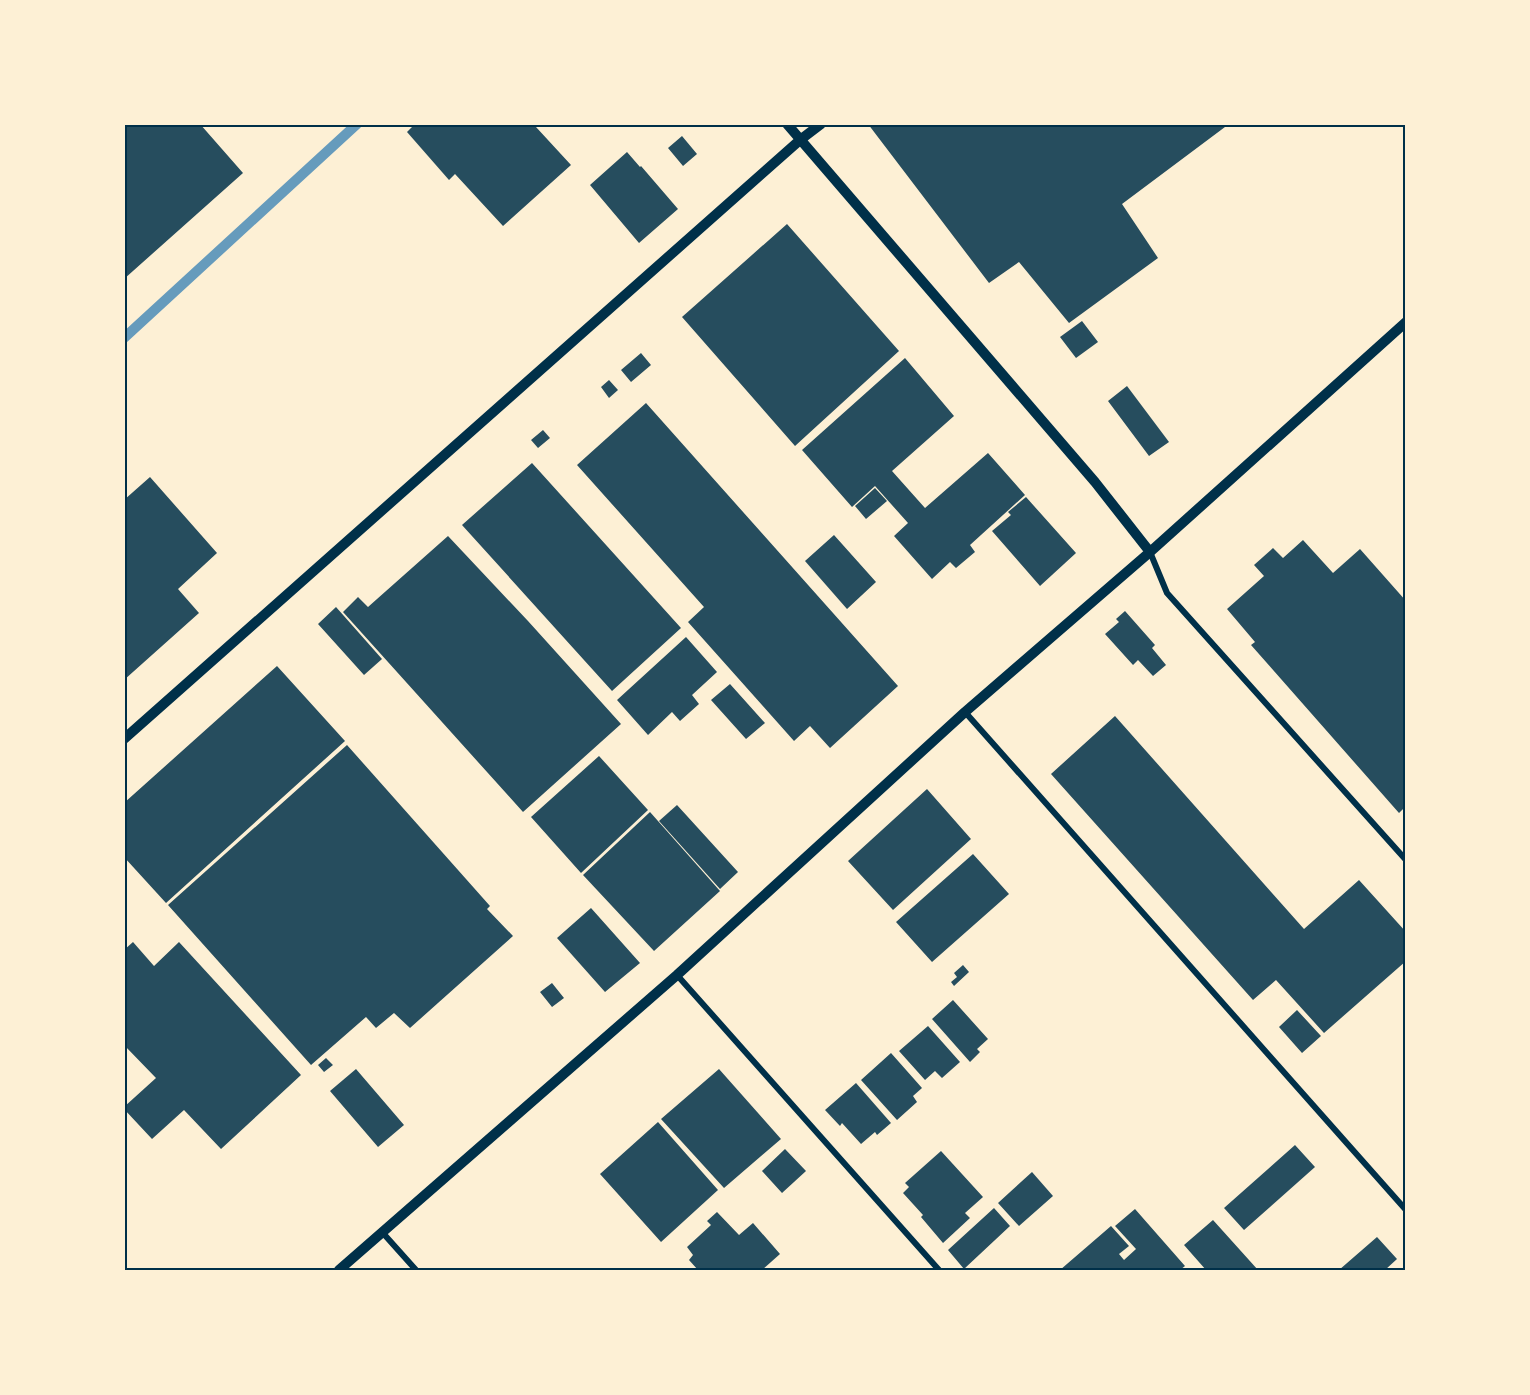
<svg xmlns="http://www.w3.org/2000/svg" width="1530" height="1395" font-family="Jost,sans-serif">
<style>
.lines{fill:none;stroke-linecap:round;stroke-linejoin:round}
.stream{stroke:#669bbc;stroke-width:10}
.building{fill:#264d5e}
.minor{stroke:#003049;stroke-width:6}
.tertiary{stroke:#003049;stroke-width:10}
.neatline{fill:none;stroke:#003049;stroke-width:2}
</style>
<rect width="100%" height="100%" fill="#fdf0d5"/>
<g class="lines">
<path class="stream" d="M124 338 357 124"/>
</g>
<path class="building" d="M124 124H200L243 173 124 279Z
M415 124H538L536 127 571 165 503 226 455 174 449 180 407 132Z
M868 124H1229L1122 204 1158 258 1069 323 1019 262 989 283Z
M682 136 697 154 683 166 668 148Z
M627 152 640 167 641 166 678 209 639 243 590 185Z
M787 224 899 351 795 446 682 317Z
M1082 321 1098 342 1076 358 1060 337Z
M641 353 651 365 631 382 621 370Z
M905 358 954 416 892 471 925 508 988 453 1025 495 970 545 975 552 956 568 950 562 932 579 894 536 908 523 875 486 852 507 802 450Z
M609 380 618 390 609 398 601 387Z
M1127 386 1169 442 1149 456 1108 401Z
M646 403 898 686 830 748 810 726 794 741 688 622 704 607 577 465Z
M543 430 550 438 538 448 531 440Z
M532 463 681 628 612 691 462 525Z
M150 477 217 553 178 589 199 613 124 680V500Z
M875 488 887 501 866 519 855 506Z
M1026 497 1076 553 1040 586 992 531 1011 515 1008 512Z
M834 535 876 582 847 609 805 561Z
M448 536 528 621 621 724 523 812 343 612 358 597 368 607Z
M1303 540 1333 573 1360 549 1406 601V806L1399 813 1251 645 1255 642 1227 609 1264 576 1254 565 1273 548 1283 558Z
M336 607 382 659 364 675 318 624Z
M1125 611 1155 645 1152 648 1166 665 1153 676 1138 660 1133 665 1105 634 1119 622 1116 619Z
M686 637 717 672 692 695 699 704 680 721 672 712 648 735 617 700Z
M277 666 345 741 166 903 124 857V803Z
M730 684 765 723 746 739 711 700Z
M1115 716 1304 929 1359 880 1406 932V961L1324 1033 1276 980 1253 1000 1051 774Z
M347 745 490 906 487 909 513 936 410 1028 394 1013 376 1028 366 1017 311 1065 168 905Z
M599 756 648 810 581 873 531 817Z
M927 789 971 839 893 910 848 861Z
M677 805 738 872 720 889 659 821Z
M650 812 720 891 654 951 583 875Z
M973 854 1009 894 932 962 896 922Z
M591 908 640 963 605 992 557 938Z
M133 942 154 966 179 942 301 1075 221 1149 184 1110 152 1139 124 1109V1107L156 1078 124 1045V950Z
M963 965 969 972 954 986 951 982 957 977 954 973Z
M552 983 564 998 552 1007 540 992Z
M953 1000 988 1039 977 1049 980 1052 970 1062 932 1019Z
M1297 1010 1321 1036 1302 1053 1279 1027Z
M928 1026 960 1062 942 1078 935 1071 925 1080 899 1051Z
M891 1053 922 1088 913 1096 917 1102 897 1120 861 1080Z
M326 1058 333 1065 324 1072 318 1065Z
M356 1069 404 1125 378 1147 330 1091Z
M719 1069 781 1139 724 1188 661 1119Z
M856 1083 891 1123 877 1135 875 1132 861 1144 842 1123 840 1126 825 1110Z
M658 1122 718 1190 661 1242 600 1174Z
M1295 1145 1315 1167 1244 1230 1224 1208Z
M785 1149 806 1171 782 1193 762 1171Z
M941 1151 983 1197 965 1213 970 1218 943 1243 921 1217 923 1215 903 1193 909 1187 905 1183Z
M1032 1172 1053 1196 1019 1226 998 1203Z
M994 1208 1010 1226 964 1269 948 1250Z
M1135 1209 1185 1266 1180 1270H1060L1111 1226 1129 1246 1119 1254 1124 1260 1136 1249 1115 1226Z
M717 1212 739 1235 753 1223 780 1254 762 1270H698L689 1260 693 1255 687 1247 711 1225 707 1221Z
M1213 1220 1258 1270H1206L1184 1245Z
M1377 1237 1397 1259 1385 1270H1339Z"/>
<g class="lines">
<path class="minor" d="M1150 552 1167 593 1406 860
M965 712 1406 1210
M677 975 939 1270
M382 1232 416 1270"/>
<path class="tertiary" d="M787 124 1095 482 1150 552
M124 739 800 140 821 124
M339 1270 677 975 965 712 1150 552 1406 322"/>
</g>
<rect width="1530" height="1395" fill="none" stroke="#fdf0d5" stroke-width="252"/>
<rect x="126" y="126" width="1278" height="1143" class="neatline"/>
</svg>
